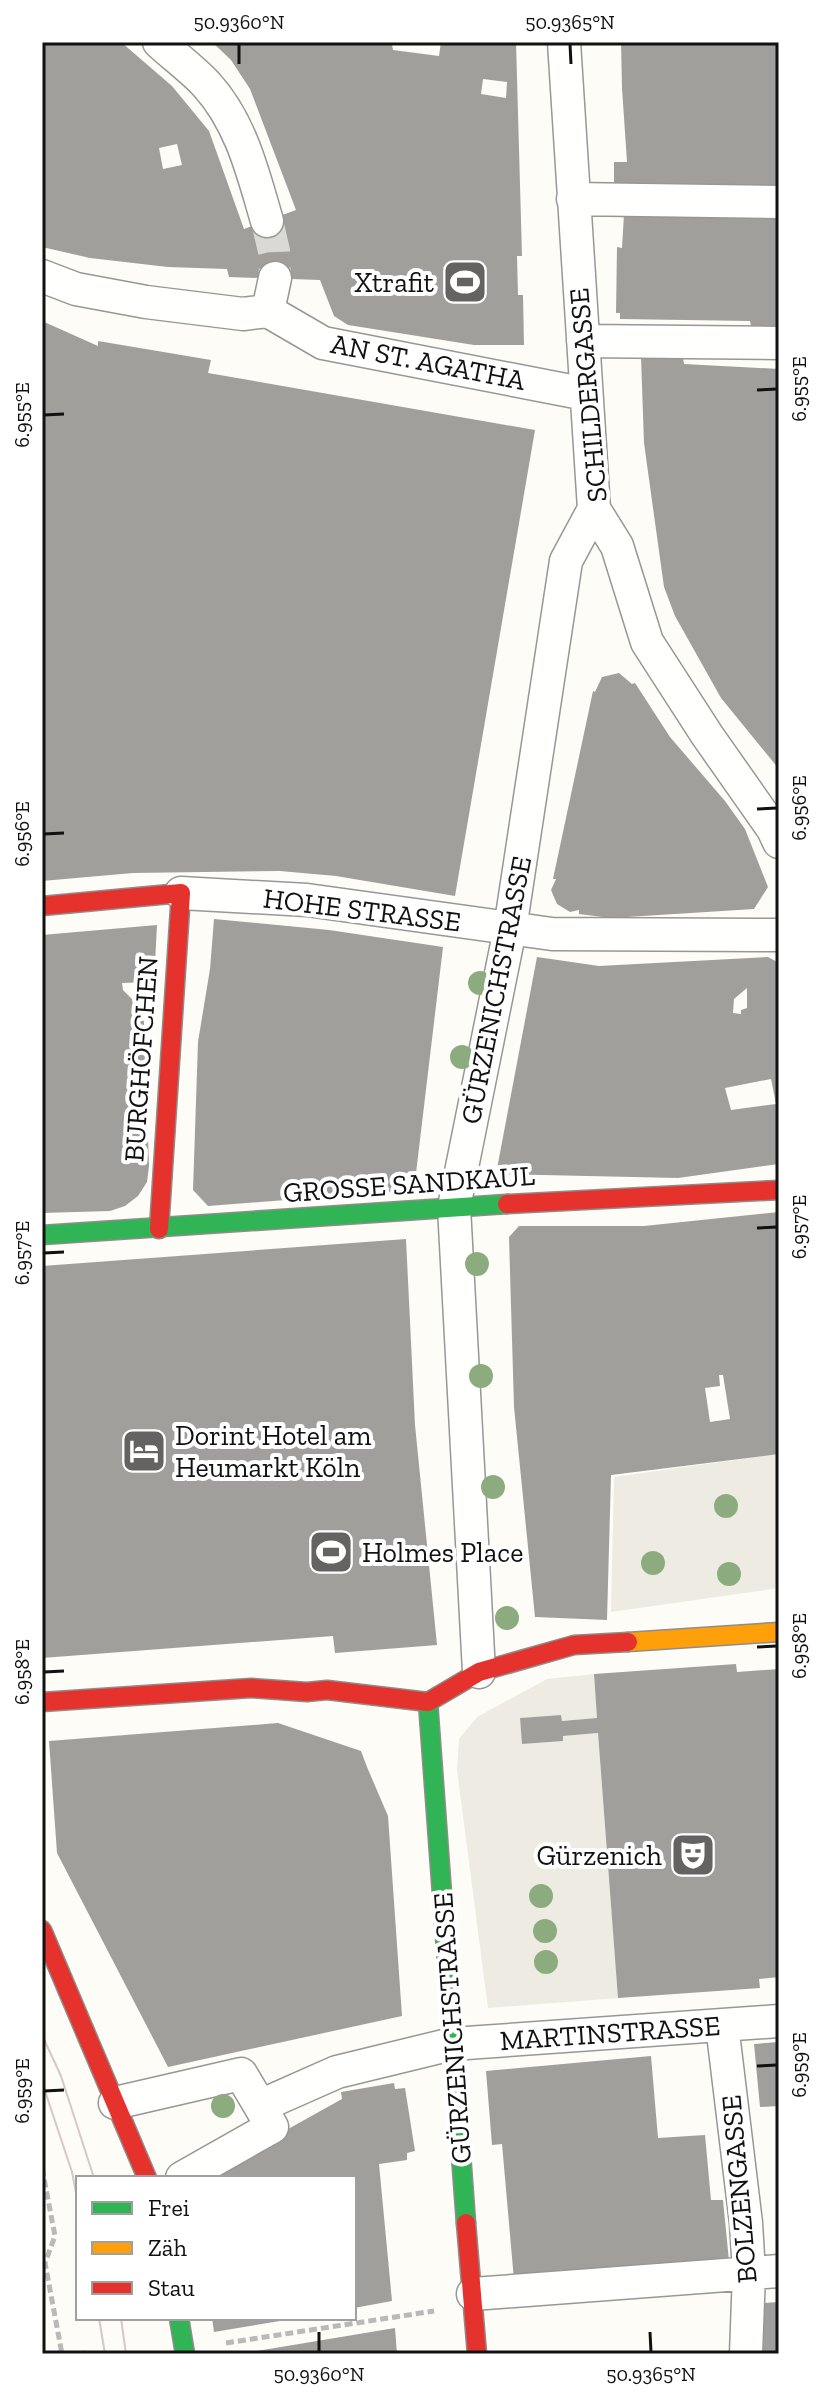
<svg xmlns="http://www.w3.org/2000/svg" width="821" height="2396" font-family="'Zilla Slab',serif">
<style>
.plaza{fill:#edebe2}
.building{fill:#a19f9c;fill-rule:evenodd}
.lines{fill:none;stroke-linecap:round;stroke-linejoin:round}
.street-tunnel{stroke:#dad9d4;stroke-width:32;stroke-dasharray:32 16;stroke-linecap:butt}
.street-casing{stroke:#979795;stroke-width:35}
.fast-casing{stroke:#8e8d8b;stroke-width:21}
.slow-casing{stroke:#8e8d8b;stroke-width:21}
.jam-casing{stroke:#8e8d8b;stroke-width:21}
.path{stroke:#b9b9b8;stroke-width:5;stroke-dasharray:8 4;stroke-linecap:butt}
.street{stroke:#fffffe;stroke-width:32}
.fast{stroke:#30b455;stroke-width:18}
.slow{stroke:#ff9f0a;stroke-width:18}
.jam{stroke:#e5322d;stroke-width:18}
.tram{stroke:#d9c6c7;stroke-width:2}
.tree{fill:#8cac80}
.ticks{fill:none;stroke:#111;stroke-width:3}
.labels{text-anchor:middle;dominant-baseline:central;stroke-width:8;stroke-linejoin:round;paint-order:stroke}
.poi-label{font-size:28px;fill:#111;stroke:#fff;text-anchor:end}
.street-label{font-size:28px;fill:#111;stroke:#fff}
.neatline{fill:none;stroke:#111;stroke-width:3}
.ticks-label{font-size:20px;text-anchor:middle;fill:#111}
</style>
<rect width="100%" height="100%" fill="#fdfcf7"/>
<path class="plaza" d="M779 1454V1588L611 1612 614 1477Z
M594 1674 597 1718 562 1721 561 1715 520 1718 523 1744 563 1741V1736L598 1733 618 1998 488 2008 457 1770 459 1739 477 1717 547 1679Z"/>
<path class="building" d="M42 42H121L172 86 209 131 244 229 296 210 250 89 231 60 212 42H395L392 45 393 50 439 56 441 42H516L522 256H517L518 295H523L524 345H474L348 325 334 316 320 280 229 277 227 269 168 267 90 258 42 247ZM483 79 507 82 506 98 481 94ZM177 144 182 165 163 169 159 148Z
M621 42H779V194H624L614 183V162H627L622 88Z
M779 210V326H751L750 321 620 319V313H616L617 247 622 248 624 214Z
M42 321 98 346V341L211 360 208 373 535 430 455 896 336 876 280 871 133 873 42 881Z
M641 357 683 358 684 364 779 369V769L721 698 675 616 664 587 644 443Z
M619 673 632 684 635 683 670 737 725 801 745 829 768 887 754 909 611 918 579 914V910L570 912 557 904 551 890 556 879H553L593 691 595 692 602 677Z
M214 919 329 930 443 947 414 1190 208 1206 193 1190 198 1042 210 969Z
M157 925 154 982 122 983 123 990 136 1003 144 1022 149 1166 147 1182 138 1196 125 1206 110 1211 42 1213V935Z
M537 957 599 966 768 957 779 963V1164L678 1178 496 1174ZM747 988V1008L741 1010V1014L733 1013 734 999ZM771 1079 776 1104 731 1110 725 1088Z
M779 1212V1454L611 1475 607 1620 535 1617 514 1407 509 1237 519 1226H644ZM719 1375H723L730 1419 710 1422 705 1388 720 1386Z
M406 1239 415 1425 437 1645 335 1653 333 1636 42 1658V1266Z
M736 1664 737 1672 779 1669V1977L759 1979 760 1988 618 1998 598 1733 563 1736V1741L522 1744 520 1718 561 1715 562 1721 597 1718 594 1674Z
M278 1723 361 1751 367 1767 388 1816 402 2016 168 2067 57 1853 49 1741Z
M779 2042V2106L760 2107 754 2044Z
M651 2056 658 2138 705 2135 711 2200H723L729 2261 514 2280 502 2144 492 2145 486 2071Z
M394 2083 395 2089 405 2088 415 2151 407 2153V2160L379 2164 392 2301 354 2308V2178H200L342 2099 341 2092Z
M779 2302V2354H763L764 2303Z
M212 2318H286V2320L214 2332Z
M395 2328 397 2354H251V2352Z"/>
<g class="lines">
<path class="street-tunnel" d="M267 221 274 251 275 278"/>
<g class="street-casing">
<path id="street" d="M159 42C174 56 192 69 206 84 241 122 253 173 267 221
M564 42 594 509 617 546 647 642 707 735 773 829 779 842
M573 199 779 202
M42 276 76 289 146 302 243 314 268 311 323 343 586 394
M268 311 275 278
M583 341 779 343
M181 893 307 900 552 934 779 935
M479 1672 454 1207 510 929 566 561 594 509
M722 2025 746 2223 749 2273 746 2354
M115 2103 241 2074 260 2106
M182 2178 272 2127 260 2106 337 2072 452 2044 779 2021
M473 2294 779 2271"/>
</g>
<g class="fast-casing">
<path id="fast" d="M42 1235 507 1204
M428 1702 466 2223
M179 2318 185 2354"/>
</g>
<g class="slow-casing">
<path id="slow" d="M628 1642 779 1632"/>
</g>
<g class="jam-casing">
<path id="jam" d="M42 906 181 893 159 1229
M507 1204 779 1190
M42 1702 251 1688 307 1692 327 1690 428 1702 479 1672 574 1645 628 1642
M42 1930 147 2178
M466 2223 477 2354"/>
</g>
<path class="path" d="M42 2168 55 2236 45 2263 62 2354
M226 2343 434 2311
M82 2351 83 2354"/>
<use href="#street" class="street"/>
<use href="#fast" class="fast"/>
<use href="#slow" class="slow"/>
<use href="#jam" class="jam"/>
<path class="tram" d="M42 2035 61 2076 94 2178
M42 2082 72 2172 78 2203
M99 2318 105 2354
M121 2318 126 2354"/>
</g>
<g class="tree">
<circle cx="480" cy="983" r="12"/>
<circle cx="462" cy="1057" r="12"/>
<circle cx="477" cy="1264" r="12"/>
<circle cx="481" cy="1376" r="12"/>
<circle cx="493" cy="1487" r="12"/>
<circle cx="726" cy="1506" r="12"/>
<circle cx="653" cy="1563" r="12"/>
<circle cx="729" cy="1574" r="12"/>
<circle cx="507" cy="1618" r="12"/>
<circle cx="541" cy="1896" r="12"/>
<circle cx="545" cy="1931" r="12"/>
<circle cx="546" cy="1962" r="12"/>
<circle cx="223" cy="2106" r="12"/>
</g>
<path class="ticks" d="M239 44V64M570 44 571 64M757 390 777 389M44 415 64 414M757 809 777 808M44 834 64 833M757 1228 777 1227M44 1253 64 1252M757 1647 777 1646M44 1672 64 1671M757 2066 777 2065M44 2091 64 2090M319 2332V2352M650 2332 651 2352"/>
<defs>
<g id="stadium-square" transform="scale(2.3)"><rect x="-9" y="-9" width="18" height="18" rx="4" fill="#646362" stroke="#fff"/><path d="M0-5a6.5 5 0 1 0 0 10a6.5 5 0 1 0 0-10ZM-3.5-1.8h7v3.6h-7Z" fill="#fff"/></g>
<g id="hotel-square" transform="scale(2.3)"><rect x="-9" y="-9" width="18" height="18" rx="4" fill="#646362" stroke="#fff"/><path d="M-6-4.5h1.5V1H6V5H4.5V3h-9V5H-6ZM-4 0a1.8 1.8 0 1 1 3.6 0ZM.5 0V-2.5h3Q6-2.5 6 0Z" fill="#fff"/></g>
<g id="theatre-square" transform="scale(2.3)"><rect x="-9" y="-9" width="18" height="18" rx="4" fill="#646362" stroke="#fff"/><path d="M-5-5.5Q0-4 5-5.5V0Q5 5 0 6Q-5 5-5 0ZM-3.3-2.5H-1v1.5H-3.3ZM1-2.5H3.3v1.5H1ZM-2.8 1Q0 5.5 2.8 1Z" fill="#fff"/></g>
</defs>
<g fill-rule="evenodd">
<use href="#stadium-square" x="465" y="282"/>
<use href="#hotel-square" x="144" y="1451"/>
<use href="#stadium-square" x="331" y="1552"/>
<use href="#theatre-square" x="693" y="1855"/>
</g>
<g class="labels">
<g class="poi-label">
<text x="434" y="282">Xtrafit</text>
<text x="175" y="1435" text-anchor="start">Dorint Hotel am<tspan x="175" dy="32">Heumarkt Köln</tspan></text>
<text x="362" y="1552" text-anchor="start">Holmes Place</text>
<text x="662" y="1855">Gürzenich</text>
</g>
<g class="street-label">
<text transform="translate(428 362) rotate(11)">AN ST. AGATHA</text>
<text transform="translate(588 395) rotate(-95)">SCHILDERGASSE</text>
<text transform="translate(362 910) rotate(7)">HOHE STRASSE</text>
<text transform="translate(496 990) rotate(-79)">GÜRZENICHSTRASSE</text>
<text transform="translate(141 1059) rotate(-86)">BURGHÖFCHEN</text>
<text transform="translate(409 1184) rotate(-4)">GROSSE SANDKAUL</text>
<text transform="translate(452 2028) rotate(-94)">GÜRZENICHSTRASSE</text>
<text transform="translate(610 2033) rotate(-4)">MARTINSTRASSE</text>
<text transform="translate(739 2189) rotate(-95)">BOLZENGASSE</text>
</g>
</g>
<rect width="821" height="2396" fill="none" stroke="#ffffff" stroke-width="88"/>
<rect x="76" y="2176" width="280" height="144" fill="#ffffff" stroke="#a0a0a0" stroke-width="2"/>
<rect x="92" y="2202" width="40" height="12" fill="#30b455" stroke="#a0a0a0" stroke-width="2"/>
<text x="148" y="2216" font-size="24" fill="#111111">Frei</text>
<rect x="92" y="2242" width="40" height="12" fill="#ff9f0a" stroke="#a0a0a0" stroke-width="2"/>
<text x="148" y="2256" font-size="24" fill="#111111">Zäh</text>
<rect x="92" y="2282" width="40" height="12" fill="#e5322d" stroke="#a0a0a0" stroke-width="2"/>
<text x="148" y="2296" font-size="24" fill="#111111">Stau</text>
<rect x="44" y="44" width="733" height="2308" class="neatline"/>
<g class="ticks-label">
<text x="239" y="29">50.9360°N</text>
<text x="570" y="29">50.9365°N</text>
<text transform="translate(799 389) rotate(-90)" y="7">6.955°E</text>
<text transform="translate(22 415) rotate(-90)" y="7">6.955°E</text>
<text transform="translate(799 808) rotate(-90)" y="7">6.956°E</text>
<text transform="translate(22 834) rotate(-90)" y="7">6.956°E</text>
<text transform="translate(799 1227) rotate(-90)" y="7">6.957°E</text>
<text transform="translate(22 1253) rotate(-90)" y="7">6.957°E</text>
<text transform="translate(799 1646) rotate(-90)" y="7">6.958°E</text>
<text transform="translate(22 1672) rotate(-90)" y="7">6.958°E</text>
<text transform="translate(799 2065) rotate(-90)" y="7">6.959°E</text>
<text transform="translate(22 2091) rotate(-90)" y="7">6.959°E</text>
<text x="319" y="2381">50.9360°N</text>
<text x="651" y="2381">50.9365°N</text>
</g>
</svg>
